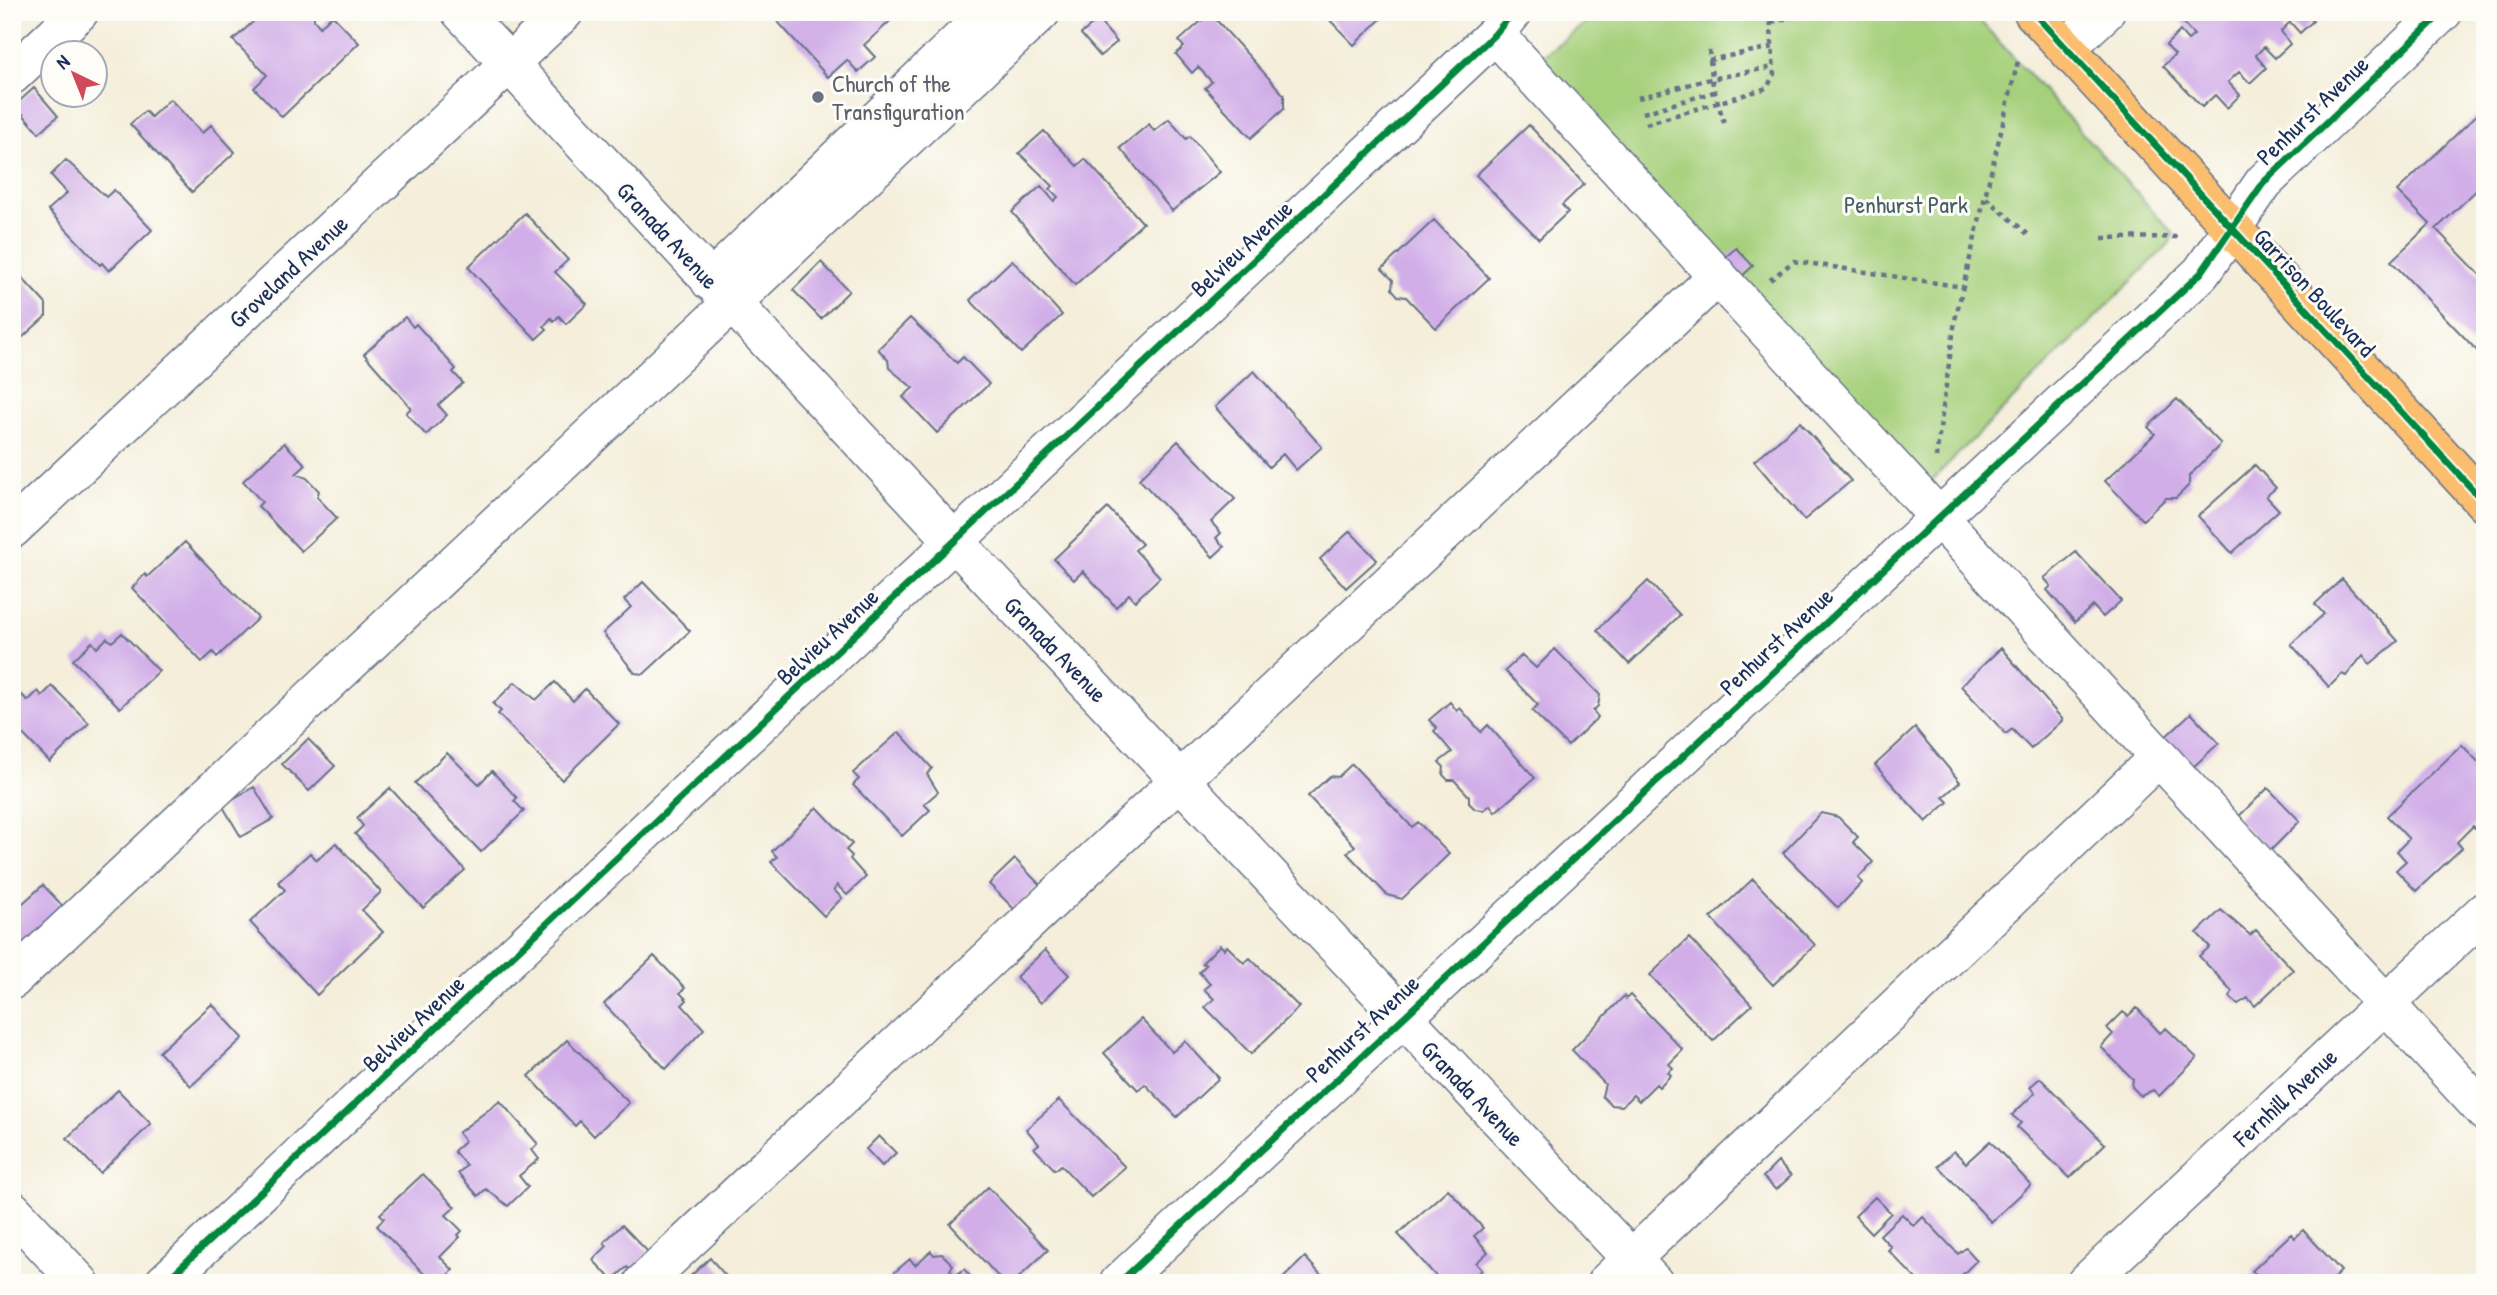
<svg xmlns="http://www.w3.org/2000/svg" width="2497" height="1295" font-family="'Patrick Hand',sans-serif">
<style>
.green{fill:#a6d07b;stroke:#60806c;stroke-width:2}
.building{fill:#d1aee8}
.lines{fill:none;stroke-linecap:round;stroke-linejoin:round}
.minor-casing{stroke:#677289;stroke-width:41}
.major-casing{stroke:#677289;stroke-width:41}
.path{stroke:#677289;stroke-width:4.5;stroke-dasharray:5 5;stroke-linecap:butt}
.minor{stroke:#fff;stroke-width:38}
.major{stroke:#fbbd6e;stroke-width:38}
.cycleway-casing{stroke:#fdfcf7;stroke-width:11}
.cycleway{stroke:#00873e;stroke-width:7}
.worship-dot{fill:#6b7280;stroke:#fdfcf7;stroke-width:2.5}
.labels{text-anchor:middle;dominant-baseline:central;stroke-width:6;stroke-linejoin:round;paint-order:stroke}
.worship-label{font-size:24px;fill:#5b616d;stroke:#fdfcf7;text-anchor:start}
.street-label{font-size:24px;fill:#1b2f5e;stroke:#fdfcf7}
.park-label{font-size:24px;fill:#455f67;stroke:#fdfcf7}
</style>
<rect width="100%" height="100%" fill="#fdfcf7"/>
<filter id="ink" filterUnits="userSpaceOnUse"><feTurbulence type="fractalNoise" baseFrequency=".0143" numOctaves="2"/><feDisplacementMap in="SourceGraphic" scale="14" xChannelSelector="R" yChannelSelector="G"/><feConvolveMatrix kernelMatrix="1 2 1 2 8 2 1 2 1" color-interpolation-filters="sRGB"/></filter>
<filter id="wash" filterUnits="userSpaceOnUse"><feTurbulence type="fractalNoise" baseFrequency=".00686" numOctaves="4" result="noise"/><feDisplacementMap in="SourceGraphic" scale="28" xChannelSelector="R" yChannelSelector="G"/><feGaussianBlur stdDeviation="1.57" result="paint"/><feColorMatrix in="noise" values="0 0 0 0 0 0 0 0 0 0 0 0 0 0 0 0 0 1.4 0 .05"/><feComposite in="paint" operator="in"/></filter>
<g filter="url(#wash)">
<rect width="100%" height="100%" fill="#f4eeda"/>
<path class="green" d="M1647 12H1972L2174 234 2169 244 1925 487 1536 61 1587 22Z"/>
<g id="blocks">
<path class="building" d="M264 12 272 17 278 12H314V20L320 27 332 15 359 43 282 117 254 88 267 75 233 40Z
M769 12H900L864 45 875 57 858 72 847 60 828 77Z
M1322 12H1388L1354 45Z
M2188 12H2211L2215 16 2219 12H2304L2313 21 2300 33 2290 22 2281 31 2290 44 2275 58 2264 47 2256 55 2266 68 2250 83 2239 72 2228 82 2240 95 2227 108 2215 95 2202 107 2163 66 2175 55 2166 45 2180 31 2188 40 2194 35 2180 20Z
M1210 13 1284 95V109L1251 138 1205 88 1212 82 1198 67 1192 73 1176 54 1184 47 1179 41Z
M1098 20 1117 42 1100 56 1081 34Z
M34 88 58 116 39 133 15 105Z
M170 99 202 133 211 125 235 152 192 192 130 124 145 111 151 117Z
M2485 107V182L2436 229 2485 280V359L2391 261 2430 224 2397 191Z
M1169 119 1186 139 1190 136 1220 172 1172 211 1120 148 1149 124 1154 131Z
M1529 125 1584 184 1562 205 1568 212 1539 239 1476 175Z
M1044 131 1077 166 1085 159 1143 223 1075 285 1012 212 1041 186 1054 201 1058 197 1050 189 1053 186 1019 153Z
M66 160 106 197 114 190 152 230 109 271 102 263 100 265 48 210 67 193 51 175Z
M525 213 568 260 555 272 587 304 566 324 559 316 554 321 551 318 544 326 547 329 536 339 468 267Z
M1434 220 1489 278 1436 328 1406 297 1398 296 1392 289 1393 280 1382 269Z
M1736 248 1753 266 1739 279 1722 260Z
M1012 260 1062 315 1021 353 970 300Z
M821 262 849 291 821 319 793 290Z
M12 267 46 304V316L15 344 12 341Z
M405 317 413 327 416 324 456 369 453 372 463 383 438 405 447 415 426 435 406 413 411 408 364 354Z
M910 318 957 363 963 357 989 384 937 433 903 397 913 388 889 368 888 360 878 349Z
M1254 371 1322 447 1296 470 1283 454 1269 467 1215 407Z
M2177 399 2221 444 2189 476V485L2176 498H2166L2143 520 2105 481 2155 434 2148 427Z
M1800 422 1851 481 1804 520 1754 461Z
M1178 441 1235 499 1211 522 1221 533 1216 538 1224 547 1213 557 1139 479Z
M284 443 306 465 296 474 307 478 319 491 317 497 337 518 301 551 258 506 262 502 243 481Z
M2255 465 2276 488 2266 496 2279 510 2232 553 2198 516Z
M1108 508 1142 544 1135 550 1160 577 1135 601 1129 594 1116 607 1083 571 1074 580 1054 559Z
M1350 531 1377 560 1346 588 1320 559Z
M185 542 258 618 217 657 213 652 202 662 132 588 145 574 147 577Z
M2076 552 2121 601 2103 617 2093 606 2075 622 2047 590 2051 586 2044 578Z
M2342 579 2398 641 2370 664 2363 655 2346 676 2342 674 2329 687 2291 644 2324 614 2315 604Z
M1648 581 1680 615 1629 664 1597 630Z
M643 582 690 631 644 674 635 673 603 633 631 607 624 600Z
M122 633 159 671 120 708 73 660 92 642 97 648 107 638 112 642Z
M2001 648 2063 720 2031 749 2012 729 2006 734 1961 686Z
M1555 649 1600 695 1598 706 1593 711 1598 717 1568 746 1532 711 1538 705 1505 671 1522 655 1536 668Z
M515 682 536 700 555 682 573 701 585 689 619 724 562 780 498 714 501 711 493 704Z
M52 686 89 723 50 762 12 723V705L22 695 28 701 38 691 42 696Z
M1450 702 1457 711 1460 708 1481 732 1488 725 1535 778 1495 812 1490 805 1484 810 1475 809 1469 803V796L1454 780H1448L1443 775 1444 767 1439 762 1452 752 1434 731 1437 728 1429 720Z
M2191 713 2219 743 2190 770 2162 740Z
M1915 728 1960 782 1943 797 1948 802 1926 822 1875 765Z
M899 732 932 768 927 774 938 792 924 804 930 810 902 836 853 785 859 779 853 773Z
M308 739 335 766 309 791 282 764Z
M2462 745 2485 769V834L2483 836 2473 826 2457 842 2462 848 2416 891 2396 870 2406 861 2397 851 2409 839 2387 816Z
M447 753 479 784 492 771 517 798 514 801 524 811 481 852 415 783Z
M1352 764 1412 827 1418 822 1449 854 1402 899 1387 895 1347 853 1355 846 1308 796 1330 776 1338 777Z
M254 787 273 819 241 837 222 805Z
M390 788 465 870 423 908 355 834 363 826 357 818Z
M2268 788 2300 821 2269 852 2236 819Z
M817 807 852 844 846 850 852 856 850 859 866 877 847 895 837 885 834 890 842 898 824 916 771 862 777 857 772 851Z
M1821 813 1838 817 1858 837 1853 842 1873 862 1858 878 1862 883 1838 908 1783 853Z
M336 843 381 892 362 910 383 932 317 995 250 922 285 890 278 882 310 853 317 860Z
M1015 859 1040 885 1015 910 989 884Z
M1753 879 1815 945 1773 985 1711 918Z
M43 885 69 913 12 966V913Z
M2221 910 2250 935 2256 930 2293 970 2255 1006 2248 998 2238 1004 2230 997 2232 991 2199 956 2210 947 2197 933Z
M1689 938 1752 1005 1713 1041 1650 975Z
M1220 945 1224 949 1227 946 1244 963 1250 958 1299 1007 1251 1054 1205 1007 1214 999 1204 989 1210 984 1199 972 1206 965 1202 963Z
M1045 950 1069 975 1041 1003 1016 977Z
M654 956 685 988 680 993 687 1000 682 1005 704 1029 666 1069 604 1004Z
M1630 995 1683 1050 1669 1064 1673 1068 1668 1072 1671 1075 1659 1087 1656 1084 1639 1101 1633 1095 1622 1106 1611 1105 1602 1096 1605 1084 1572 1050 1624 996 1626 999Z
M212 1004 243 1038 191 1086 159 1052Z
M2137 1008 2160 1033 2166 1028 2197 1058 2159 1096 2153 1090 2141 1096 2132 1087 2133 1079 2101 1047 2113 1034 2107 1028 2123 1012 2128 1016Z
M1141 1019 1172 1052 1185 1041 1219 1078 1177 1117 1145 1084 1138 1090 1104 1053Z
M567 1040 629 1103 594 1136 580 1121 575 1126 529 1076Z
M2040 1078 2105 1144 2070 1178 2017 1127 2021 1123 2012 1115 2035 1093 2030 1087Z
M118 1090 151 1124 100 1173 67 1138Z
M1059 1100 1125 1167 1091 1197 1061 1165 1055 1170 1034 1148 1039 1144 1026 1129Z
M500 1101 538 1144 532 1150 539 1159 519 1176 528 1187 508 1206 486 1189 478 1196 458 1173 466 1166 454 1151 465 1141 458 1133Z
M879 1136 896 1153 882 1166 866 1149Z
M1990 1141 2031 1185 1991 1222 1938 1166 1954 1151 1966 1163Z
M1778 1162 1791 1176 1776 1190 1763 1177Z
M423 1174 455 1207 446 1215 462 1231 458 1235 460 1237 440 1257 453 1270 440 1283H433L377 1226 384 1218 380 1214Z
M988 1187 1048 1250 1013 1283H1004L950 1224Z
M1448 1189 1483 1228 1474 1236 1488 1252 1476 1263 1482 1270 1468 1283H1442L1398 1234Z
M1875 1197 1891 1213 1871 1233 1855 1216Z
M1902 1214 1914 1226 1923 1217 1958 1254 1966 1248 1977 1260 1954 1283H1920L1888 1250 1891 1247 1880 1235Z
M622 1225 649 1253 631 1271 627 1267 612 1280 593 1260 607 1246 604 1242Z
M2303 1230 2341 1271 2334 1278 2338 1283H2239L2256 1274 2252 1271 2291 1234 2295 1238Z
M931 1251 934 1255 942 1254 953 1265 950 1270 955 1276 964 1269 976 1283H896L890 1276 910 1259 915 1265Z
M1305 1257 1328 1283H1278Z
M710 1258 732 1283H683Z"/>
</g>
</g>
<g filter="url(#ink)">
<use href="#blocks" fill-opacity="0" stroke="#677289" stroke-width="2"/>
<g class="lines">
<g class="minor-casing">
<path id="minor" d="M461 12 955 542 1654 1283
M1495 34 2485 1112
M2066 48 2105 12
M12 75 79 12
M710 281 989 12
M12 529 564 12
M12 980 1041 12
M12 1210 80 1283
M164 1283 1495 34 1513 12
M643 1283 1718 276
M1119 1283 2201 273 2264 182 2443 12
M1606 1283 2158 758
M2086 1283 2485 911"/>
</g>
<g class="major-casing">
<path id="major" d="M2033 12 2485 503"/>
</g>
<path class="path" d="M1771 23 1810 12
M1709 50 1713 86 1725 126
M1709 60 1773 47
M1638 98 1706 80 1773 67
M1643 113 1714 92
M1646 124 1767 88 1774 74 1770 12
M1986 198 2030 236
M2102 238 2180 237
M1770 280 1794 261 1963 287
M1936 458 1955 320 2018 61"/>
<use href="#minor" class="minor"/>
<use href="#major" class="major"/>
<g class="cycleway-casing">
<path id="cycleway" d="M2033 12 2485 503
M164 1283 1495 34 1513 12
M1119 1283 2201 273 2264 182 2443 12"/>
</g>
<use href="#cycleway" class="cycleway"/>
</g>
</g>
<circle class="worship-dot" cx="818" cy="97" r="7"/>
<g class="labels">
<g class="worship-label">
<text x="832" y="83">Church of the<tspan x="832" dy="28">Transfiguration</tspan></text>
</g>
<g class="street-label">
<text transform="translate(2312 110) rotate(-44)">Penhurst Avenue</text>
<text transform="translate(668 235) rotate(47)">Granada Avenue</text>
<text transform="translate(1241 248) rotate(-43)">Belvieu Avenue</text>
<text transform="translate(288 271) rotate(-43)">Groveland Avenue</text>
<text transform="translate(2315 292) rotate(47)">Garrison Boulevard</text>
<text transform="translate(827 636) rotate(-43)">Belvieu Avenue</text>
<text transform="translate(1776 641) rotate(-43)">Penhurst Avenue</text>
<text transform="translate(1056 649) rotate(46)">Granada Avenue</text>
<text transform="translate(413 1023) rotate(-43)">Belvieu Avenue</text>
<text transform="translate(1362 1028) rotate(-43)">Penhurst Avenue</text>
<text transform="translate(1473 1093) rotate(46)">Granada Avenue</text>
<text transform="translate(2285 1097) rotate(-43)">Fernhill Avenue</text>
</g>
<g class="park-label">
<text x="1906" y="204">Penhurst Park</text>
</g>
</g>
<rect width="2497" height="1295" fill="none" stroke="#fdfcf7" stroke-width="42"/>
<g transform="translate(74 74) rotate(317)"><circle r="33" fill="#fdfcf7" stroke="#a3aaba" stroke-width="2"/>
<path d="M0-5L12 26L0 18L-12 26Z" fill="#d1495b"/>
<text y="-10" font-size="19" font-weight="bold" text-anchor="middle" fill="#1b2f5e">N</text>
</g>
</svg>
